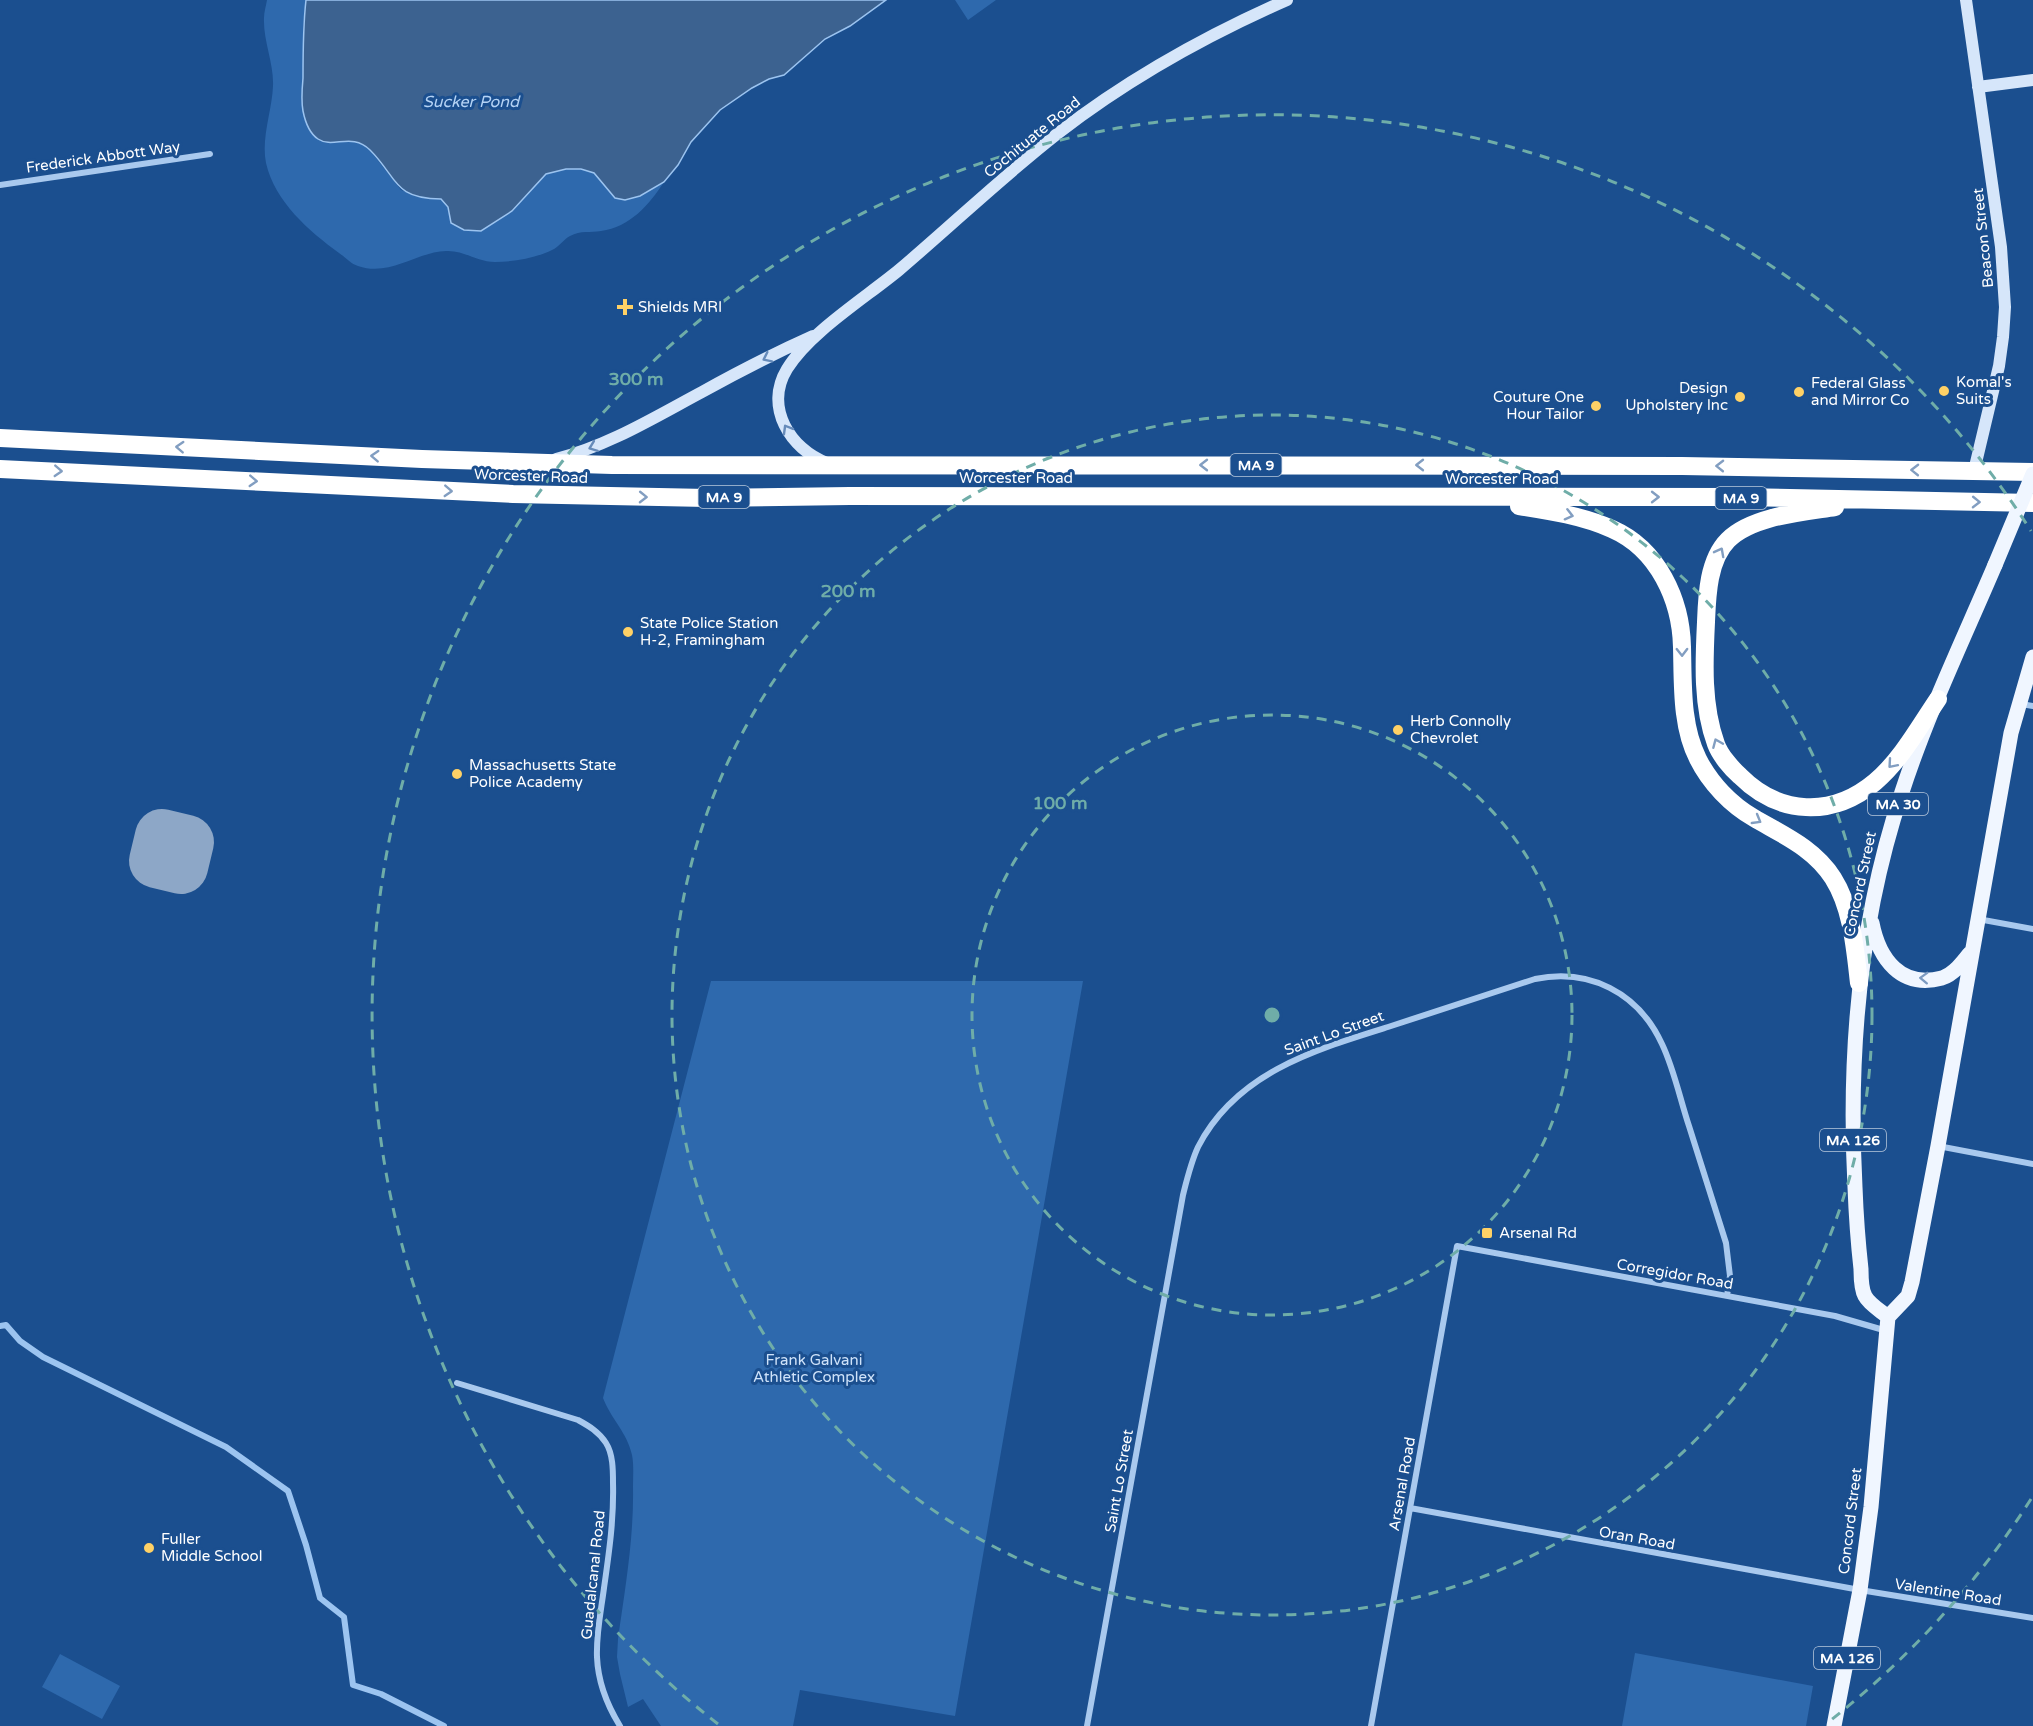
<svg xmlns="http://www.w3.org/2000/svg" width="2033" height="1726" font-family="'Varela Round',sans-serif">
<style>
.green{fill:#2e69ad}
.water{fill:#3c6290;stroke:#9cc4f0;stroke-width:1.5}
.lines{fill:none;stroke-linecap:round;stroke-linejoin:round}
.stream{stroke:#9cc4f0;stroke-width:6}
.taxiway{stroke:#8da7c7;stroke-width:54}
.street{stroke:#a9c9ee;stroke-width:6}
.secondary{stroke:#d6e6fa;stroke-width:12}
.primary{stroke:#f0f6ff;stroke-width:15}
.highway{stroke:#fff;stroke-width:18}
.primary-bridge{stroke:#f0f6ff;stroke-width:15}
.oneway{stroke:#668bba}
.oneway2{stroke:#829ec1}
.oneway3{stroke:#7b9ac1}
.ring{fill:none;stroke:#6fada8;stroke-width:3;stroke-dasharray:10 8}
.poi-dot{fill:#ffd166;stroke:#1b4f8f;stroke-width:2}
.labels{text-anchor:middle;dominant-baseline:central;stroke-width:6;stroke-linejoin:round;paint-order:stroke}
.shield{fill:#1b4f8f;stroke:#bbcadd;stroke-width:1.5}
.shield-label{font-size:14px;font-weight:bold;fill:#fff}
.street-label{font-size:15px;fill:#fff;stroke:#1b4f8f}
.poi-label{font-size:15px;fill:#fff;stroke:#1b4f8f;text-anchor:start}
.park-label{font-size:15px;fill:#cfe3fa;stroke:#1b4f8f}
.water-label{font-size:16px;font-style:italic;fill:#b5d3f5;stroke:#1b4f8f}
.centre{fill:#6fada8;stroke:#1b4f8f;stroke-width:3}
.ring-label{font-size:18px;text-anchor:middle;font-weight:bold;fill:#6fada8;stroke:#1b4f8f;stroke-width:6;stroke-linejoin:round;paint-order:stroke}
</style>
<rect width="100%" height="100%" fill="#1b4f8f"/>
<path class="green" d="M267 0H306L303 26V110L309 130 318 139 331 143 343 140 358 142 369 149 401 190 429 199H441L446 202 448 207 451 223 481 231 511 211 546 174 566 169H581L594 173 615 198 640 196 664 182C649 205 630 227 601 231 590 233 581 230 570 236 564 239 559 247 552 250 536 258 513 262 495 262 477 262 464 250 446 251 416 252 390 277 358 266 351 264 345 257 339 253 309 231 275 202 266 163 261 138 272 111 273 86 274 63 263 41 264 18 264 12 266 6 267 0Z
M955 0H996L968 20Z
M711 981H1083L955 1716 800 1690 793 1726H661L643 1699 628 1707 620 1674 617 1657 618 1639C625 1589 634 1538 633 1487 633 1477 634 1465 632 1455 627 1432 611 1419 603 1398Z
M1635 1653 1813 1686 1806 1726H1622Z
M60 1654 120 1686 102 1719 42 1687Z"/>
<path class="water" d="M306 0H886L850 26 825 39 784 75 769 79 752 88 720 110 691 142 678 165 664 182 640 196 625 200 615 198 594 173 581 169H566L546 174 512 211 481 231 464 230 451 223 448 207 441 199C393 199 398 178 370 150 352 132 333 149 318 139 309 133 305 121 303 111 301 101 302 89 303 78 303 52 303 26 306 0Z"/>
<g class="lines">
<path class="stream" d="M0 1326 6 1325 20 1341 43 1357 226 1447 288 1491 306 1545 320 1598 344 1617 353 1685 381 1694 444 1726"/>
<path class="taxiway" d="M162 836 187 842 181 867 156 861Z"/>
<path class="street" d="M0 185 210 154
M2021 704 2033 706
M1978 919 2033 929
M1938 1146 2033 1164
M457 1383 578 1420C589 1426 599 1432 606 1443 613 1454 613 1470 613 1483 614 1519 609 1553 604 1588 601 1611 596 1634 597 1657 598 1682 607 1705 620 1726
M1410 1508 1860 1590 2033 1618
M1087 1726 1183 1195C1187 1179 1191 1162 1198 1147 1236 1073 1314 1050 1388 1027 1437 1011 1486 995 1535 979 1589 968 1638 992 1662 1044 1674 1069 1680 1099 1689 1126 1701 1165 1714 1204 1726 1243L1730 1276 1727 1296
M1371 1726 1457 1246 1835 1316 1887 1331"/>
<path class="secondary" d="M1966 0 2001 247 2005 307 2003 337 1999 366 1974 471
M1978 87 2033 80
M556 459C608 446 655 417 702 392 738 372 775 353 813 336
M827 463C790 449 764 407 787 369 809 333 865 298 899 270 952 225 1002 177 1057 134 1128 79 1205 36 1287 0"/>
<path class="primary" d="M1872 923C1879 959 1901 989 1942 978 1954 974 1963 962 1970 953
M1888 1317C1881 1311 1869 1304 1865 1296 1861 1289 1861 1277 1861 1269 1858 1242 1856 1214 1855 1187 1848 1053 1859 920 1902 792 1927 715 1963 640 1995 565
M1834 1726 1860 1590 1871 1507 1888 1317 1908 1296 1912 1282 1938 1146 2011 733 2033 657"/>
<path class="highway" d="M0 438 422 459 612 465 1682 466 2033 472
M0 469 513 494 707 498 850 496 1740 497 2033 503
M1519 506C1551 511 1583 516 1612 529 1658 549 1681 600 1682 647 1683 684 1681 726 1698 759 1710 783 1731 805 1754 818 1783 835 1814 848 1833 878 1852 908 1855 948 1859 983
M1835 507C1803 512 1752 516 1728 540 1708 560 1707 596 1706 622 1704 662 1702 706 1716 744 1720 755 1731 768 1740 776 1779 815 1832 818 1875 782 1901 760 1919 727 1938 699"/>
<path class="primary-bridge" d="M1995 565 2033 474"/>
</g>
<defs><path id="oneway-chevron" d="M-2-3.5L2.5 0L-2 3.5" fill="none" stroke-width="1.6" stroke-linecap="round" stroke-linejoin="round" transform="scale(1.5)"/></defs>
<g class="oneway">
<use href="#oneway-chevron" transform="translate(767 358) rotate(154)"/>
<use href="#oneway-chevron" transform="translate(787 429) rotate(-120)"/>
<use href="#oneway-chevron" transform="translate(593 447) rotate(159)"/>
</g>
<g class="oneway2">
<use href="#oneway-chevron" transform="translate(180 447) rotate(-177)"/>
<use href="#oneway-chevron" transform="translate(375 456) rotate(-177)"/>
<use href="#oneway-chevron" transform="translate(1204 465) rotate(-180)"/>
<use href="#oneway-chevron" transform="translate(1420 465) rotate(-180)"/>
<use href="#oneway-chevron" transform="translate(1720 466) rotate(-179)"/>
<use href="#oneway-chevron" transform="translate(1915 470) rotate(-179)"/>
<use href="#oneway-chevron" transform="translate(58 471) rotate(3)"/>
<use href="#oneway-chevron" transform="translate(253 481) rotate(3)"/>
<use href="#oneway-chevron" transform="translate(448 491) rotate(3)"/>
<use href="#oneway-chevron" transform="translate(643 497) rotate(1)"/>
<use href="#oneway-chevron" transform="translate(1655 497)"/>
<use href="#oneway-chevron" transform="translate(1976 502) rotate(1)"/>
<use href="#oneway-chevron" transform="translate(1569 515) rotate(14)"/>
<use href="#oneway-chevron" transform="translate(1720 552) rotate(-62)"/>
<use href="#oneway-chevron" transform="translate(1682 652) rotate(89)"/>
<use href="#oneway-chevron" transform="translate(1717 743) rotate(-113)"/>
<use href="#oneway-chevron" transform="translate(1892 764) rotate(131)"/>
<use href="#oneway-chevron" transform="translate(1757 820) rotate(30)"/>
</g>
<use class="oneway3" href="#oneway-chevron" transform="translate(1924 978) rotate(-178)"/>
<g class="ring">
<circle cx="1272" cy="1015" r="300"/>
<circle cx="1272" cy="1015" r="600"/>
<path d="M2031 1499A900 900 0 0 1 1826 1724M718 1724A900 900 0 1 1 2031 531"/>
</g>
<g class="poi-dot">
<path d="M622 298h6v6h6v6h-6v6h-6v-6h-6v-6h6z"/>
<circle cx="1944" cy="391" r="6"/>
<circle cx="1799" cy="392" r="6"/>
<circle cx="1740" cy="397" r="6"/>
<circle cx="1596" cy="406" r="6"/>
<circle cx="628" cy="632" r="6"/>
<circle cx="1398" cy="730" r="6"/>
<circle cx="457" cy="774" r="6"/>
<rect x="1481" y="1227" width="12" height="12" rx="3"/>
<circle cx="149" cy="1548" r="6"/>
</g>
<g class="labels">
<g class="shield">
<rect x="1230.5" y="454" width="51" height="22" rx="4.5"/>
<rect x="698.5" y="486" width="51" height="22" rx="4.5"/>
<rect x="1715.5" y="487" width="51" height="22" rx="4.5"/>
<rect x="1868" y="793" width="60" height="22" rx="4.5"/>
<rect x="1820" y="1129" width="66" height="22" rx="4.5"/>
<rect x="1814" y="1647" width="66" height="22" rx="4.5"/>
</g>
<g class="shield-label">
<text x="1256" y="465">MA 9</text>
<text x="724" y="497">MA 9</text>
<text x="1741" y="498">MA 9</text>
<text x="1898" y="804">MA 30</text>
<text x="1853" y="1140">MA 126</text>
<text x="1847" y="1658">MA 126</text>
</g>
<g class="street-label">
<text transform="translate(1032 137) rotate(-39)">Cochituate Road</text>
<text transform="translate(103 157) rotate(-8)">Frederick Abbott Way</text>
<text transform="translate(1983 238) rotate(-96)">Beacon Street</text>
<text transform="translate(531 476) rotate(2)">Worcester Road</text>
<text x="1016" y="478">Worcester Road</text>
<text x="1502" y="479">Worcester Road</text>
<text transform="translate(1860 884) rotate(-78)">Concord Street</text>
<text transform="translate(1334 1033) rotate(-20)">Saint Lo Street</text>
<text transform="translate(1675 1274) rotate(10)">Corregidor Road</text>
<text transform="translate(1119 1481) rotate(-80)">Saint Lo Street</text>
<text transform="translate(1402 1484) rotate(-80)">Arsenal Road</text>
<text transform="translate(1850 1521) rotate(-83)">Concord Street</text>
<text transform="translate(1637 1538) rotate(10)">Oran Road</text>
<text transform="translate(593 1575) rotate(-84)">Guadalcanal Road</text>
<text transform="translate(1948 1592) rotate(9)">Valentine Road</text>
</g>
<g class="poi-label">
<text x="638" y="307">Shields MRI</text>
<text x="1956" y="382">Komal's<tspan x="1956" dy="17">Suits</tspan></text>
<text x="1811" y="383">Federal Glass<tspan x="1811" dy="17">and Mirror Co</tspan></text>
<text x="1728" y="388" text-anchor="end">Design<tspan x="1728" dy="17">Upholstery Inc</tspan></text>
<text x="1584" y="397" text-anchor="end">Couture One<tspan x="1584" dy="17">Hour Tailor</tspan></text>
<text x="640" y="623">State Police Station<tspan x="640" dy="17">H-2, Framingham</tspan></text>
<text x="1410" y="721">Herb Connolly<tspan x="1410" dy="17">Chevrolet</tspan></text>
<text x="469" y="765">Massachusetts State<tspan x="469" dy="17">Police Academy</tspan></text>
<text x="1499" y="1233">Arsenal Rd</text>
<text x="161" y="1539">Fuller<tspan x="161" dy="17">Middle School</tspan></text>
</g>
<g class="park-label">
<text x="814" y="1360">Frank Galvani<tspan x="814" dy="17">Athletic Complex</tspan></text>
</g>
<g class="water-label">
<text x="471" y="102">Sucker Pond</text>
</g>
</g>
<circle cx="1272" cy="1015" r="9" class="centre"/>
<g class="ring-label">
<text x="636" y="385">300 m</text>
<text x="848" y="597">200 m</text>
<text x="1060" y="809">100 m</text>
</g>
</svg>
